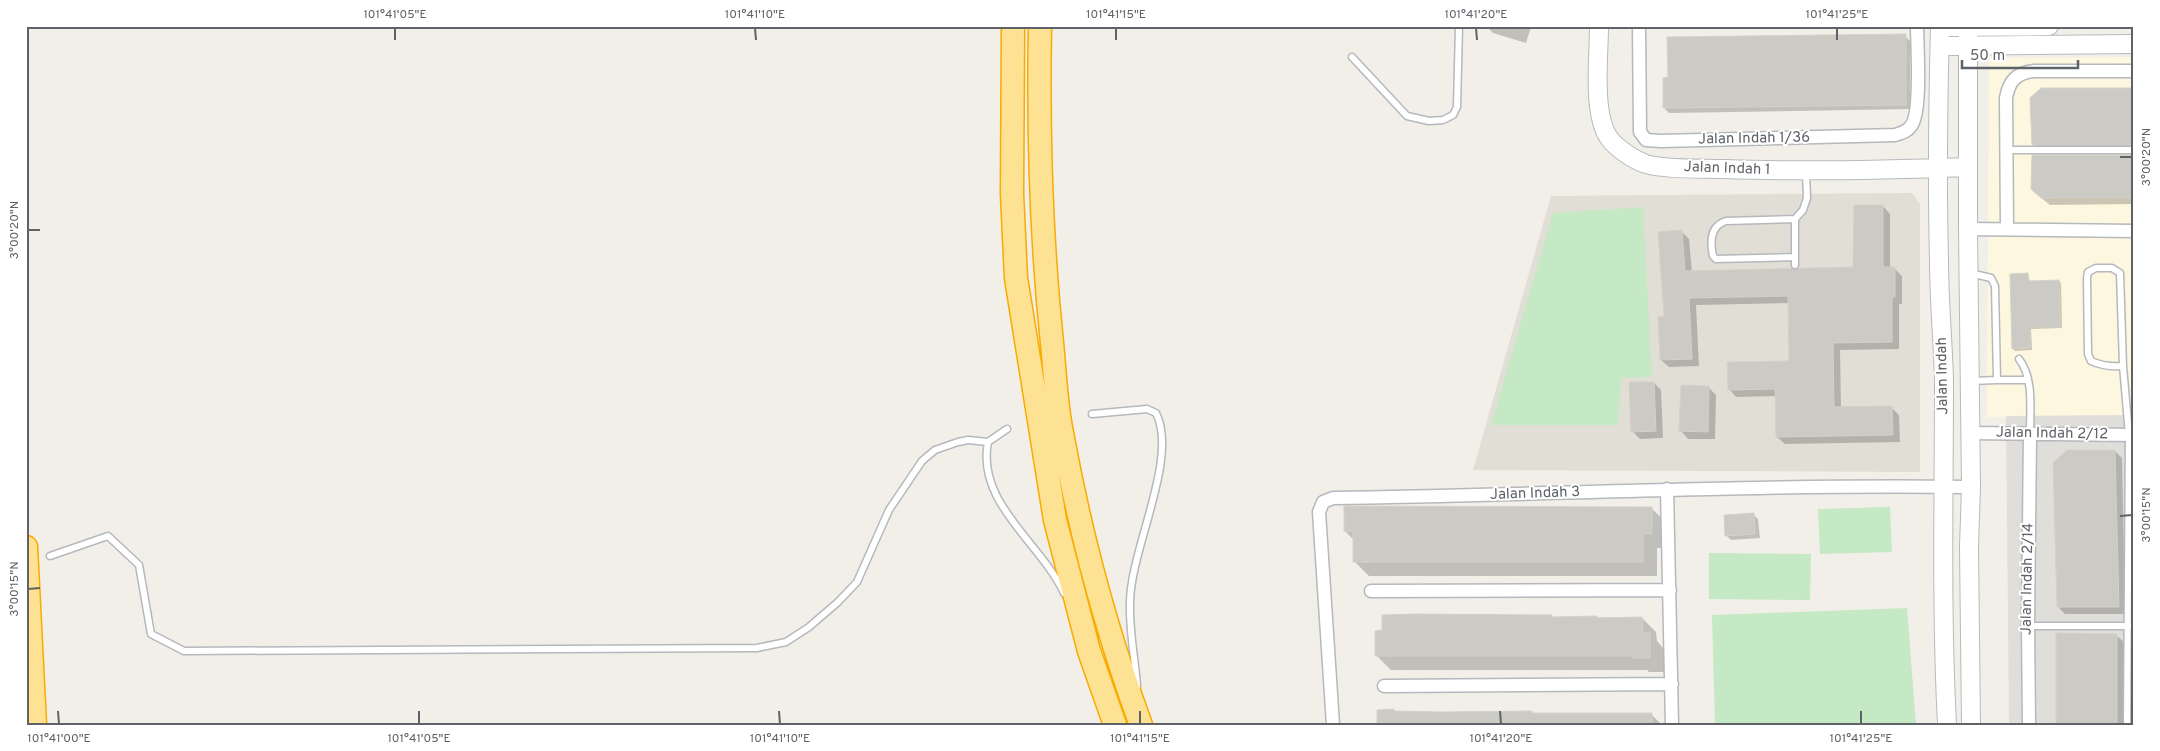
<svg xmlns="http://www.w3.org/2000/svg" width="2160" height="751" font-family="Overpass,sans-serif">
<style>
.commercial{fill:#fef7e0}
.industrial{fill:#e0deda}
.education{fill:#e1ded6}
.green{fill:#c5e8c5}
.shadow{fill:#0003}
.building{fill:#cccac5;stroke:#d6d1c6}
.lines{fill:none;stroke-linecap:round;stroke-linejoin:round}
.lane-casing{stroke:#b5b8bc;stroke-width:9}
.street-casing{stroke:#b5b8bc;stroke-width:15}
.secondary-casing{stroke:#b6babf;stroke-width:20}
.highway-casing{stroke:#f9ab00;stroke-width:25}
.lane{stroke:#fff;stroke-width:6}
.street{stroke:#fff;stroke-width:12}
.secondary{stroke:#fff;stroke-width:18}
.highway{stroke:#fde293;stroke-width:22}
.ticks{fill:none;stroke:#5f6368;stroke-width:2}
.labels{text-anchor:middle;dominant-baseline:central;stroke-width:4;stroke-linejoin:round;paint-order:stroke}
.street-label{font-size:15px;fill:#5f6368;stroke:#fff}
.neatline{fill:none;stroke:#5f6368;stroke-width:2}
.ticks-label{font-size:12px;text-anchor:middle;fill:#5f6368}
</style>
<rect width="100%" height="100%" fill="#f1efe8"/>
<path class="commercial" d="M2134 57V415L1987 417 1989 58Z"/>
<path class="industrial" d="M2134 415V725H2009L2006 416Z"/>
<path class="education" d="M1912 193 1920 204V472L1473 470 1551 196Z"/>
<path class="green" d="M1643 207 1652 377 1621 378 1618 425H1491L1553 213Z
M1890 507 1892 552 1820 554 1818 509Z
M1709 553 1811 554 1810 600 1709 599Z
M1907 608 1916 725H1715L1712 615Z"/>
<path class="shadow" d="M1486 26H1531V27L1526 43 1493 33Z
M1905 36 1910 41V109L1669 113 1664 108Z
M2134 89V152H2041L2033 144Z
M2134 156V204L2050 205 2040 197Z
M1883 206 1890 214V269H1895L1902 276V304H1899V349L1840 350 1841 408H1892L1899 415 1900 442 1785 444 1777 437 1776 396 1736 397 1729 389 1790 362 1789 303 1696 305 1699 366 1669 367 1661 360 1666 318 1682 232 1689 239 1692 272 1854 269Z
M2028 274 2030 282 2059 281 2061 283 2062 328 2031 329 2032 350 2015 351 2013 349Z
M1654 383 1661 390 1663 438 1640 439 1632 431Z
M1708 387 1716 395 1715 439H1688L1681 431Z
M2115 451 2122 458 2124 554 2130 560V614H2065L2058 607Z
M1651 508 1666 522V548H1657V576H1369L1354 561V540L1345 531Z
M1753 514 1758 519 1760 538 1731 540 1726 535Z
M1383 616 1642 618 1656 632 1657 641 1664 649 1665 672H1649L1647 670H1391L1377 656 1383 632Z
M2116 635 2124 642V725H2058Z
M1532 712 1534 714H1651L1662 725H1378L1442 713Z"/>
<path class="building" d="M1906 34V105L1663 108V78L1668 77 1667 37Z
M2041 88H2134V145H2032L2030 98Z
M2032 155H2134V197L2041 198 2031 189Z
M1854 205H1883V267H1895V297H1892V342L1833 343 1834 407 1892 406 1893 435 1776 437 1775 389 1728 390 1727 362 1789 361 1788 296 1689 298 1692 359 1660 360 1658 317 1664 316 1658 232 1682 230 1685 271 1853 267Z
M2028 273 2029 281 2059 280 2060 327H2030V348L2012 349 2010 274Z
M1629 382H1654L1656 431 1631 432Z
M1681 385 1709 386 1708 432 1679 431Z
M2067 450H2115L2119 607H2057L2053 463Z
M1344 506 1652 507V534H1643V562H1353V532L1344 531Z
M1754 513 1755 534 1725 536 1724 515Z
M1415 614 1552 615V617L1597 616V618L1642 617 1643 633H1650V658H1633V656H1375V631L1382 630V615Z
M2056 633 2117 634V725H2056Z
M1394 709V711L1442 712 1532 711V713H1652V725H1377V710Z"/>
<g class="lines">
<g class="lane-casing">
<path id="lane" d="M1352 57 1407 116 1429 121 1443 120 1453 115 1457 107 1459 26
M2006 150H2134
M1795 257 1716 259 1713 256C1710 242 1710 226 1726 221L1795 219
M1795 265V219L1803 210 1807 198 1806 172
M2096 268H2112L2120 273 2123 366C2111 367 2102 366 2091 361L2088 354 2087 278 2088 272Z
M1970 273 1991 278 1995 286 1997 380H2027
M2019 359C2034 378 2030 409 2030 433
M2123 366 2129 435 2127 725
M1971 381 1997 380
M1092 414 1147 409 1156 413C1179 458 1130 550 1130 603 1129 630 1135 659 1137 686
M988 442C976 503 1041 543 1064 593
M50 556 108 536 139 565 151 634 184 651 757 648 786 642 809 627 838 602 857 582 889 510 922 461 935 450 958 442 968 440 988 442 1007 429
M2028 626H2134"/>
</g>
<g class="street-casing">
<path id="street" d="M1639 26 1640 132 1646 140 1661 141 1895 135C1901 133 1907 132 1911 126 1922 113 1917 46 1917 26
M1968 229 2134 231
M2007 229 2006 98C2009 81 2016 73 2034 71H2134
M1970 433 2134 435
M1667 489 1672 725
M1371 591 1670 590
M1384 686 1672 684
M1333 725 1319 512 1323 502 1333 498C1546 495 1758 484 1971 487
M2029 725 2028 626 2030 433"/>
</g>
<g class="secondary-casing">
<path id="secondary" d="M1599 26C1599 56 1592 114 1609 138 1616 148 1634 160 1646 164 1666 170 1703 168 1725 169 1806 172 1887 170 1968 167
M1940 26C1938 104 1937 182 1939 260 1939 301 1943 341 1944 381 1944 496 1941 610 1947 725
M1968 26V229L1971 487 1969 547 1971 725
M1940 27 2049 26
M1940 46 2134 44"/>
</g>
<g class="highway-casing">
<path id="highway" d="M1013 26 1012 194 1016 278 1055 520 1089 651 1115 725
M1040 26C1038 132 1041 238 1052 343 1055 373 1056 404 1062 433 1080 532 1106 630 1141 725
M26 547 35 725"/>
</g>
<use href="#lane" class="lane"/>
<use href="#street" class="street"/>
<use href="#secondary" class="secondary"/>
<use href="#highway" class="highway"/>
</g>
<path class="ticks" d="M395 28V40M755 28 756 40M1116 28V40M1476 28 1477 40M1837 28V40M2120 157H2132M28 230H40M2120 516 2132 515M28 589 40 588M58 711 59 724M419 711V724M779 711 780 724M1140 711V724M1500 711 1501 724M1861 711V724"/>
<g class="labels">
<g class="street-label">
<text transform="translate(1754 139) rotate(-1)">Jalan Indah 1/36</text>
<text transform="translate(1727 169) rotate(2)">Jalan Indah 1</text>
<text transform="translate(1943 376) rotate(-91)">Jalan Indah</text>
<text transform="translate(2052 434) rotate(1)">Jalan Indah 2/12</text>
<text transform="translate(1535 494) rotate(-2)">Jalan Indah 3</text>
<text transform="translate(2028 579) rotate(-89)">Jalan Indah 2/14</text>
</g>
</g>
<rect width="2160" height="751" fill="none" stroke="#ffffff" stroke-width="55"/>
<path d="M1962 60v8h116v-8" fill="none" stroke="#5f6368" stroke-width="2.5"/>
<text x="1970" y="60" font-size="15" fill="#5f6368" stroke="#ffffff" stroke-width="4" paint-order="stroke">50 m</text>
<rect x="28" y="28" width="2104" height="696" class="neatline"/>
<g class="ticks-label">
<text x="395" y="18">101°41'05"E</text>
<text x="755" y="18">101°41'10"E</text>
<text x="1116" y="18">101°41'15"E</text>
<text x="1476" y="18">101°41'20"E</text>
<text x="1837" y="18">101°41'25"E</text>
<text transform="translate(2146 157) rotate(-90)" y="4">3°00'20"N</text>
<text transform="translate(14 230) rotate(-90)" y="4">3°00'20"N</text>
<text transform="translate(2146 515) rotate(-90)" y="4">3°00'15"N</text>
<text transform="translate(14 589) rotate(-90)" y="4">3°00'15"N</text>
<text x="59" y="742">101°41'00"E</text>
<text x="419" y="742">101°41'05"E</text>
<text x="780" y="742">101°41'10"E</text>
<text x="1140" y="742">101°41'15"E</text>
<text x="1501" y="742">101°41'20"E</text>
<text x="1861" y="742">101°41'25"E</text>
</g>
</svg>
